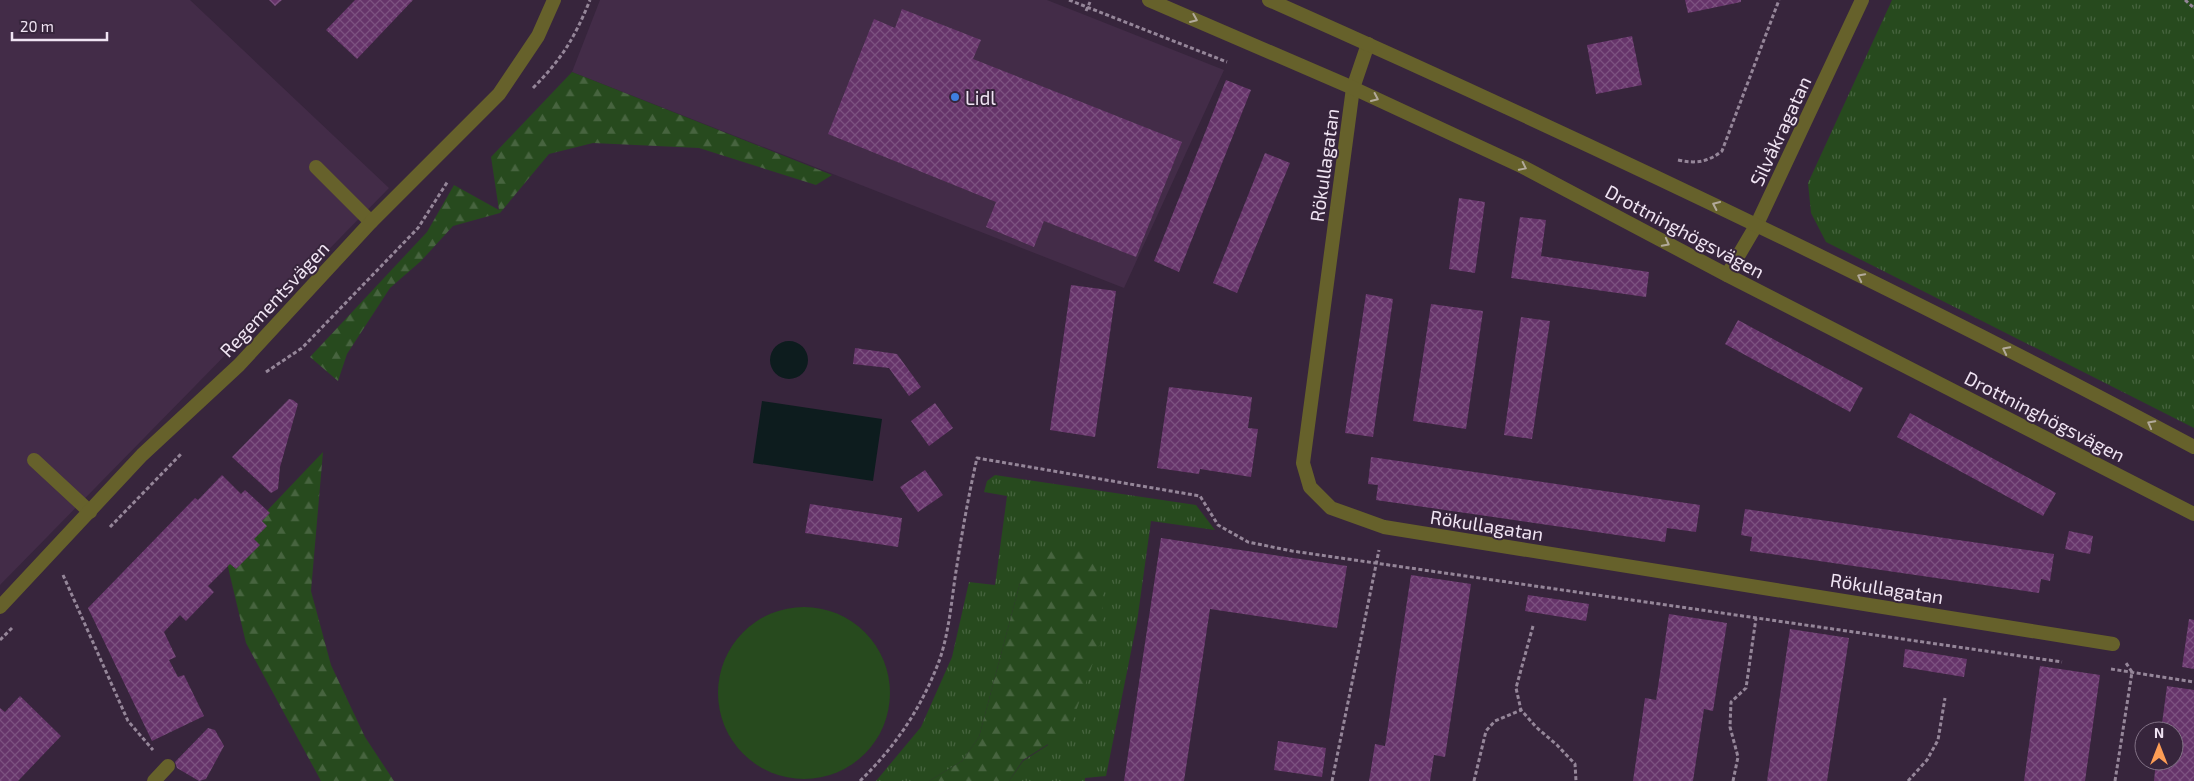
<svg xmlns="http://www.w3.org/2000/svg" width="2194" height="781" font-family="'Exo 2',sans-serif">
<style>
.built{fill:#432c48}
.grass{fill:url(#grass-tufts)}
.forest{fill:url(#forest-firs)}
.garden{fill:#274a1e}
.water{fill:#0d1c1e}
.building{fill:url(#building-cross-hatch)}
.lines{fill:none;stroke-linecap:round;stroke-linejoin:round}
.path{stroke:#958699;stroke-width:3;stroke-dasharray:4 2.5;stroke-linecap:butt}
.service{stroke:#66612b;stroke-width:14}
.minor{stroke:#66612b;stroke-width:14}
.tertiary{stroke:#66612b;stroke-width:14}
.oneway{stroke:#b2a999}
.shop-dot{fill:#3f7fe0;stroke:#37253c;stroke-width:2}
.labels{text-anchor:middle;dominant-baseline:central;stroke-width:4;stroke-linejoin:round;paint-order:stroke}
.poi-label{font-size:19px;fill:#f0e4f3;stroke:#37253c;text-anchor:start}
.street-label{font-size:19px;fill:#f0e4f3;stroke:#37253c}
</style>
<defs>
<pattern id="grass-tufts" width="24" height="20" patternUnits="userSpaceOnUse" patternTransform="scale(1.25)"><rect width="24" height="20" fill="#274a1e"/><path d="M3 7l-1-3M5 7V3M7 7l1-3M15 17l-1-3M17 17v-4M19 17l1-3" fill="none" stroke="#47643f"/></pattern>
<pattern id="forest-firs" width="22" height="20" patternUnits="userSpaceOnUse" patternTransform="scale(1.25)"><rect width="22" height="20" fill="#274a1e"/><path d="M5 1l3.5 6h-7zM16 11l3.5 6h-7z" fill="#47643f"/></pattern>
<pattern id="building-cross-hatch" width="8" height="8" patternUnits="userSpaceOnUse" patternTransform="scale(1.25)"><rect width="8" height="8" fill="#66346a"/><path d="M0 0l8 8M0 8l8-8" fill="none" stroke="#7c5180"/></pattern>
</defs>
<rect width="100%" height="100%" fill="#37253c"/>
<path class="built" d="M0 0H190L389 188 0 585Z
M600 0H1047L1224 70 1124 288 572 72Z"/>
<path class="grass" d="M1892 0H2194V428L1826 242 1811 213 1808 183Z
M995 475 1196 505 1215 530 1151 521 1137 622 1106 776 1085 778V781H1009L1023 761 1048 745 1020 583 979 737 962 761 929 781H876L921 727 952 657 969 582 995 585 1007 496 984 492 987 481Z"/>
<path class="forest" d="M572 72 832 175 816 185 699 148 593 143 549 154 500 213 453 226 421 261 390 288 347 354 338 381 310 357 427 232 454 185 499 210 491 157Z
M323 452 311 591 331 665 365 737 394 781H321L246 643 227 563 221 559Z
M1072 547 1093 553 1099 566 1103 597 1101 640 1069 731 1023 760 1009 781H929L962 761 979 737 1020 583 1030 561 1049 550Z"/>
<path class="garden" d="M718 693a86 86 0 1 1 172 0a86 86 0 1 1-172 0Z"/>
<path class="water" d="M770 360a19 19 0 1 1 38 0a19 19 0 1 1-38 0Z
M762 401 882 419 873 481 753 463Z"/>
<path class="building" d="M269 0H282L275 6Z
M355 0H413L357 59 326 30Z
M1685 0H1741V2L1688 13Z
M902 9 981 40 973 59 1182 142 1136 257 1044 221 1034 247 986 227 996 202 828 134 874 19 895 28Z
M1632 36 1642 85 1596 94 1587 45Z
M1226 80 1251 90 1179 272 1154 261Z
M1265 153 1290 163 1237 293 1213 283Z
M1459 198 1485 202 1475 273 1449 269Z
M1520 217 1546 220 1541 256 1649 272 1646 297 1511 278Z
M1071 285 1116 291 1095 437 1050 430Z
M1366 294 1393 299 1373 437 1345 433Z
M1431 304 1483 311 1466 429 1413 421Z
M1521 317 1550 321 1532 439 1504 435Z
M1738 320 1863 388 1850 412 1725 344Z
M855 348 897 354 921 387 909 396 889 368 853 364Z
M1169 387 1252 397 1248 428 1258 429 1251 477 1200 469 1199 474 1157 468Z
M289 399 293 400 298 404 280 467 278 489 271 493 232 457Z
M935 403 953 428 929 446 911 421Z
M1910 413 2056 493 2043 516 1897 437Z
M1371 457 1700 505 1696 532 1667 528 1665 542 1376 500 1378 485 1368 484Z
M925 470 943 495 918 512 900 487Z
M222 475 241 494 245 490 270 513 262 521 267 526 254 539 260 545 236 569 230 564 208 586 214 592 186 621 180 615 164 632 176 657 169 660 178 677 184 675 204 716 152 741 88 608 195 498 198 500Z
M810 504 902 518 898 547 805 533Z
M1745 509 2054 554 2050 581 2041 579 2039 593 1750 551 1752 537 1741 535Z
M2069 531 2093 536 2090 554 2065 549Z
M1161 538 1347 566 1337 628 1210 609 1184 781H1124Z
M1411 575 1471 584 1445 757 1434 755 1430 781H1369L1375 744 1385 746Z
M1528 595 1589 604 1586 621 1525 611Z
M1669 614 1727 623 1713 711 1704 709 1693 781H1633L1645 698 1656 700Z
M2189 619 2194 620V669L2182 667Z
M1790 629 1849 638 1827 781H1767Z
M1905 649 1967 659 1964 677 1903 667Z
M2040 666 2100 675 2085 781H2024Z
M2167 686 2194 690V781H2154L2156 761H2174V731H2161Z
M20 696 61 736 18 781H0V708L5 712Z
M208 728 215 730 224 746 206 779 199 781 177 768 175 762Z
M1278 741 1326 748 1322 777 1274 770Z"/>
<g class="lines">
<path class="path" d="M1069 0 1227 62
M2185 0 2194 8
M1086 11 1090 2
M533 88C562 59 575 37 590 0
M1678 160C1696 164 1708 162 1722 151L1779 0
M266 372 302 348 418 228 448 181
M110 527 181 454
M63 575 128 721 153 750
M1533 626 1516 688 1521 710 1536 727 1557 745 1575 764 1576 781
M0 640 12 628
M2111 669 2194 682
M860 781C895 747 920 710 938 664 948 638 951 606 955 578 961 538 968 498 977 458L1200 496 1218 525 1248 542 1292 551 2062 662
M1332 781 1379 550
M1474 781 1486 731 1495 721 1521 710
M1733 781 1738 757 1730 727 1731 702 1746 688 1756 618
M1908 781 1927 760 1938 740 1945 698
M2115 781 2132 672 2126 663"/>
<path class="service" d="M316 167 371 222
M34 460 90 512
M154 781 168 766"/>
<path class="minor" d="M1368 44 1353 88 1303 463 1310 487 1331 508 1384 527 2113 644
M1727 275 1757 224 1862 0"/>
<path class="tertiary" d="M1149 0 1353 88 1523 167 1727 275 2194 514
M1269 0C1582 139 1892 285 2194 447
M0 607 142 455 239 365 371 222 499 94 538 36 554 0"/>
</g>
<defs><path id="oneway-chevron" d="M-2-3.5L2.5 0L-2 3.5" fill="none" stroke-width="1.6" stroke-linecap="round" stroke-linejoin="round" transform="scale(1.25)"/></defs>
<g class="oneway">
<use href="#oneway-chevron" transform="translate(1194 19) rotate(23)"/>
<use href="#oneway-chevron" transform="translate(1375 98) rotate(25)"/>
<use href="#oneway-chevron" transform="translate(1523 167) rotate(26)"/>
<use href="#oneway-chevron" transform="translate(1716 205) rotate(-155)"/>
<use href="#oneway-chevron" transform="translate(1666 243) rotate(28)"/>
<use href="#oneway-chevron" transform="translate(1861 277) rotate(-153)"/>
<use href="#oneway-chevron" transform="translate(2006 350) rotate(-153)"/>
<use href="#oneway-chevron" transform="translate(2151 424) rotate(-152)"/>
</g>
<circle class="shop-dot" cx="955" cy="97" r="5"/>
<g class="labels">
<g class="poi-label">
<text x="965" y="97">Lidl</text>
</g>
<g class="street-label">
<text transform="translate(1780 131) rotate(-65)">Silvåkragatan</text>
<text transform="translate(1324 165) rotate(-82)">Rökullagatan</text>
<text transform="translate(1685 231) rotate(28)">Drottninghögsvägen</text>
<text transform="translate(274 299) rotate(-47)">Regementsvägen</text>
<text transform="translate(2045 416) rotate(27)">Drottninghögsvägen</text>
<text transform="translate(1487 525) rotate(9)">Rökullagatan</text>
<text transform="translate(1887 588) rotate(9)">Rökullagatan</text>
</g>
</g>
<g transform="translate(2159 746)"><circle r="24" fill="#37253c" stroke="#817185"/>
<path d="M0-4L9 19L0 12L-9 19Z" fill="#fd9d55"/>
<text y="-8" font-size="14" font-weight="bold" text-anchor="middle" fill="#f0e4f3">N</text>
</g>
<path d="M12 32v8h95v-8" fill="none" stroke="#f0e4f3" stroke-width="2.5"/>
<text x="20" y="32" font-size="15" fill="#f0e4f3" stroke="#37253c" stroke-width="4" paint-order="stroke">20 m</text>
</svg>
